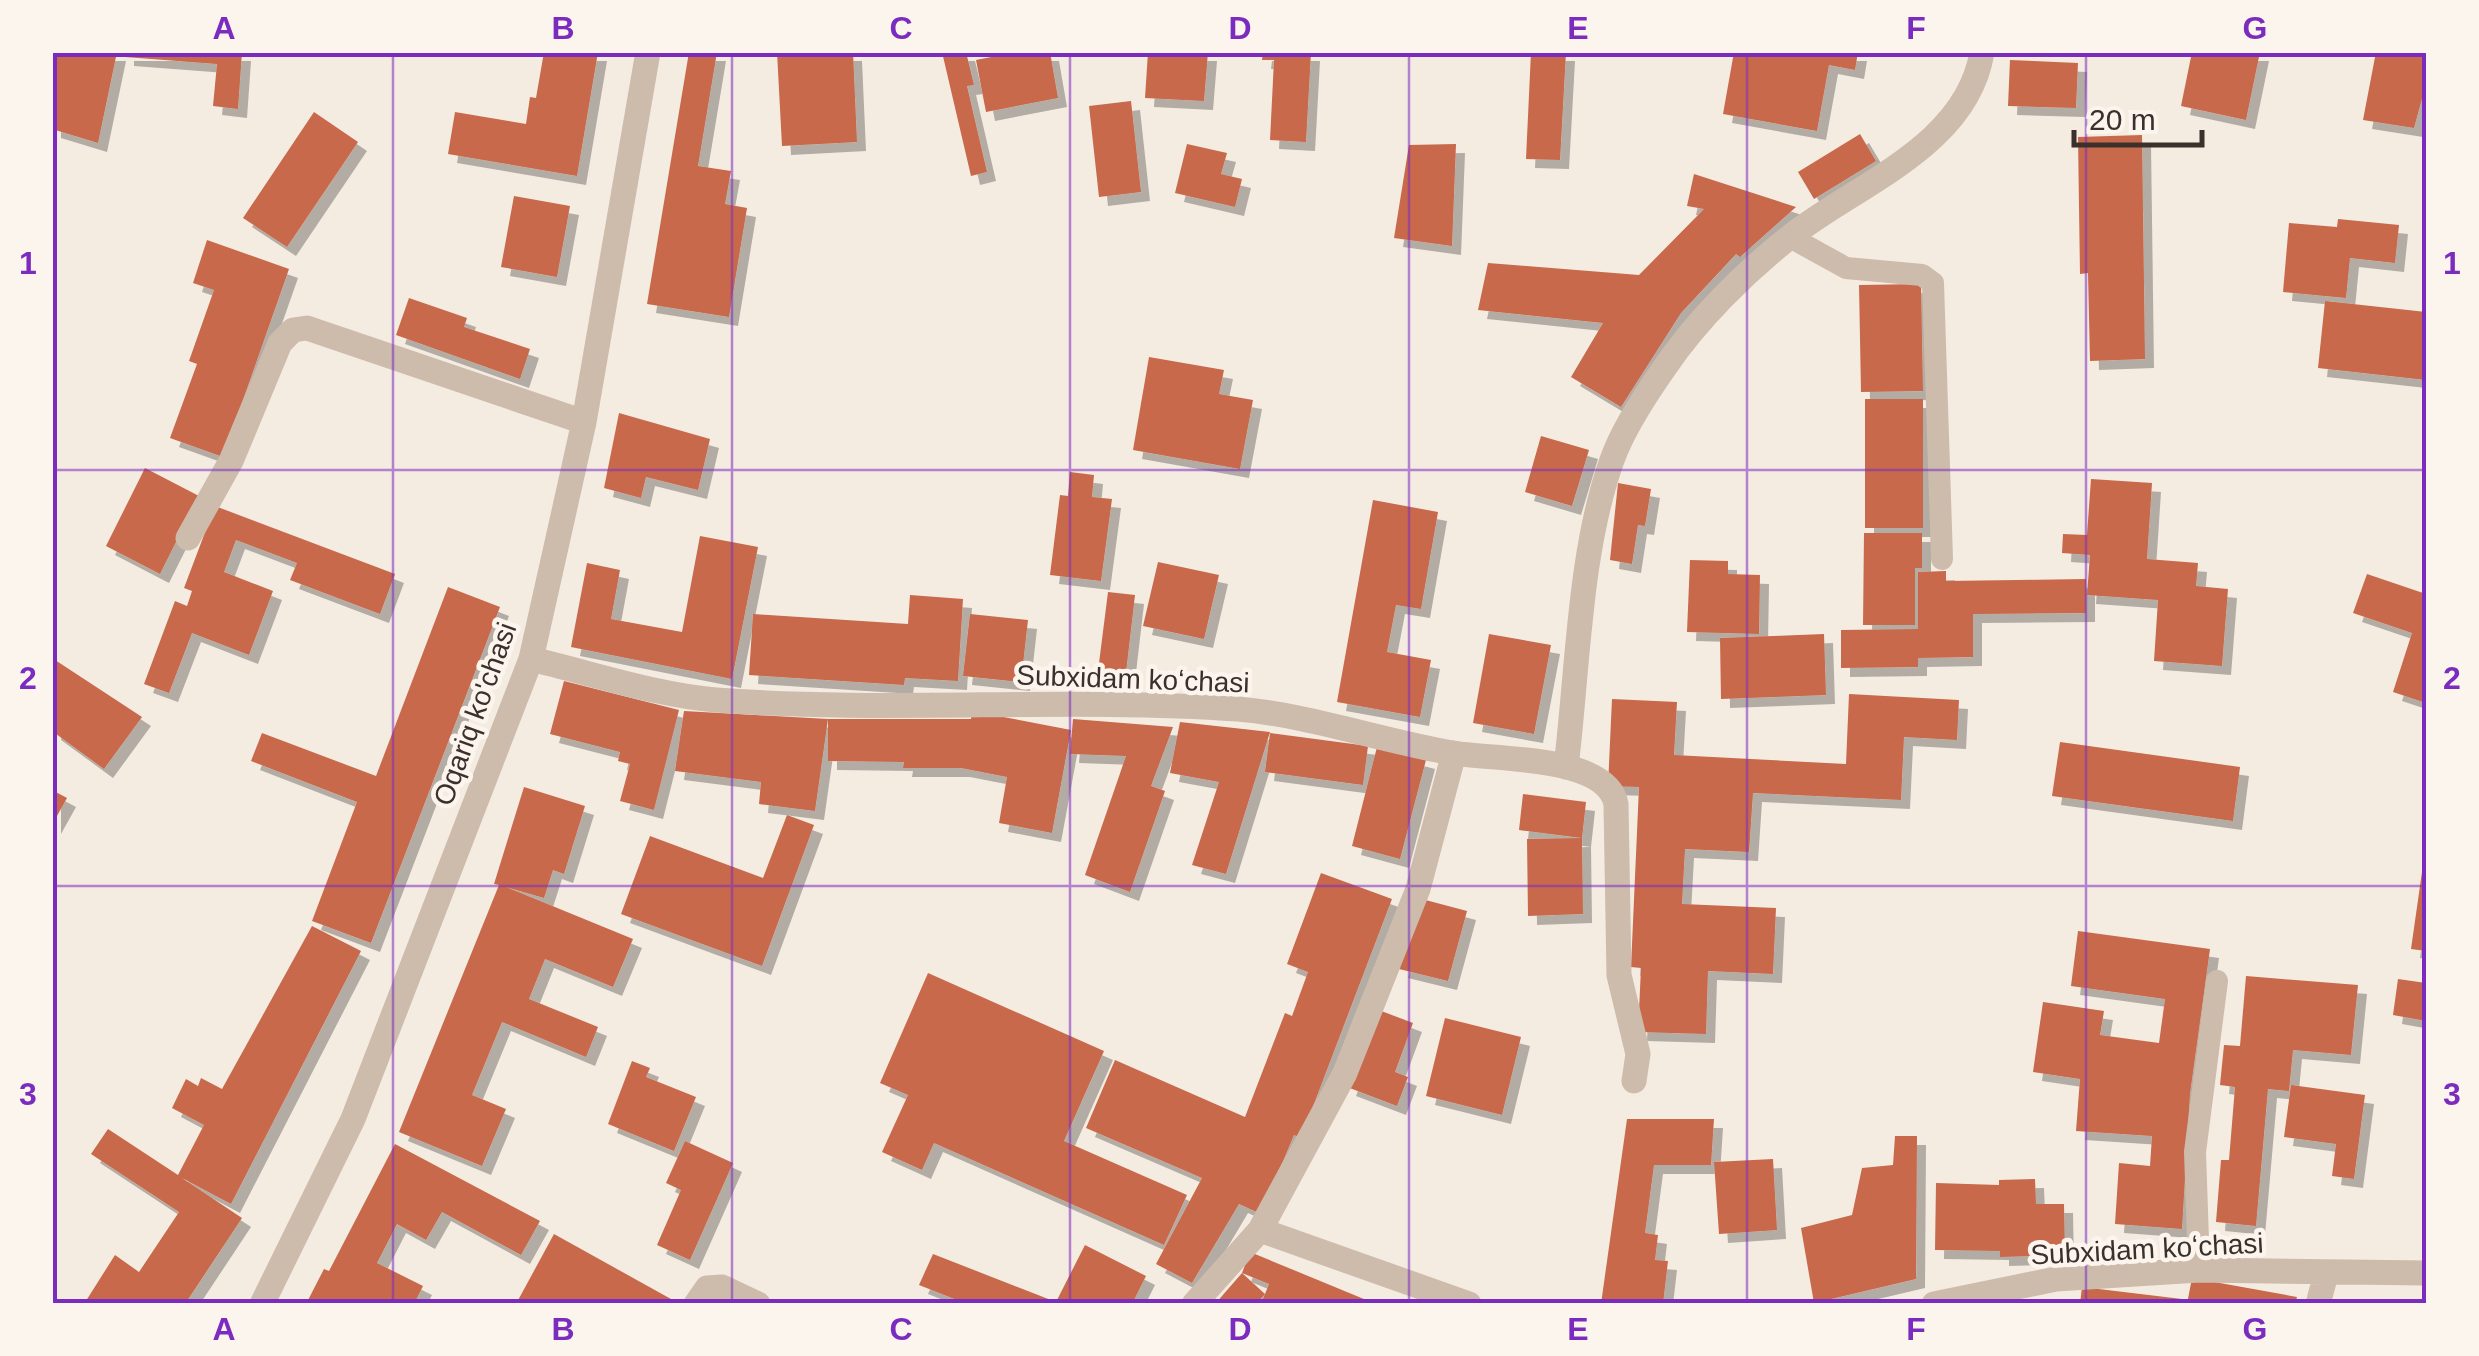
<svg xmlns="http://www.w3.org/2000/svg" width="2479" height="1356" font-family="Arial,sans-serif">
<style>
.building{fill:#c8694b;filter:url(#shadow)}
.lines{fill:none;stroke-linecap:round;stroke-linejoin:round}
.lane{stroke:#cdbbac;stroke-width:22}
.street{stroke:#cdbbac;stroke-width:25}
.grid{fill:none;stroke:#7b2cbf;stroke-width:2.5;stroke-opacity:0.55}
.labels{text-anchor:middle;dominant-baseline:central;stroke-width:9;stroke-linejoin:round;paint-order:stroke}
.street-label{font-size:28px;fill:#3b302b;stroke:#fbf5ee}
.neatline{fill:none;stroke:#7b2cbf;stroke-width:4}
.grid-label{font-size:32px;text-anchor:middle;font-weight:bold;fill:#7b2cbf}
</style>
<defs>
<filter id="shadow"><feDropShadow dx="9" dy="9" stdDeviation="0" flood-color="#0004"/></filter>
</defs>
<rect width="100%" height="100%" fill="#f4ebe1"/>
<path class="building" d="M52 52H117L98 143 52 129Z
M125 52H242L238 109 213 106 217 64 125 57Z
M544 52H598L577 176 448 154 455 112 526 124 530 97 536 98Z
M689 52H717L698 166 731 171 725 204 747 208 729 317 647 304Z
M777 52H853L857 142 782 146Z
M942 52H966L974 85 967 86 987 172 971 176Z
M1017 52H1050L1058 98 986 112 976 60Z
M1148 52H1208L1204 101 1145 98Z
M1263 52H1311L1306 142 1270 140 1274 60H1262Z
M1531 52H1566L1560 160 1526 159Z
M1734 52H1858L1855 70 1829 65 1817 131 1723 114Z
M2192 52H2260L2246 120 2181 106Z
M2376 52H2426V84L2414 128 2363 120Z
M2010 60 2078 63 2076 108 2008 106Z
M1131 101 1141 192 1099 197 1089 106Z
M314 112 358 142 287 247 243 218Z
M1860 134 1876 161 1814 199 1798 172Z
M2142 135 2145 359 2090 361 2088 273 2080 274 2078 137Z
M1187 144 1227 153 1221 174 1242 179 1235 207 1175 193Z
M1456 144 1452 246 1394 238 1409 145Z
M1694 174 1796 207 1740 257 1736 254 1681 313 1621 407 1571 377 1603 323 1478 310 1488 263 1639 275 1704 209 1687 206Z
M514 196 570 206 557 277 501 267Z
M2338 219 2399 225 2395 263 2350 258 2346 298 2283 292 2289 223 2337 227Z
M207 240 289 269 223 457 170 438 197 364 189 361 214 290 193 283Z
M1921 284 1923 391 1861 392 1859 285Z
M409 298 467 318 464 327 530 349 520 379 396 335Z
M2325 301 2426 312V380L2318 368Z
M1149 357 1224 370 1219 394 1253 400 1240 469 1133 450Z
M1865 399H1923V528H1865Z
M619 413 710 439 698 490 646 477 641 498 604 488Z
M1541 436 1589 450 1572 506 1525 492Z
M145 468 199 496 160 574 106 546Z
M1070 472 1094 475 1092 497 1112 499 1101 581 1050 575 1060 495 1068 496Z
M2091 479 2152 483 2147 559 2198 563 2196 586 2228 589 2222 666 2154 661 2158 600 2087 595 2090 555 2062 553 2063 534 2087 535Z
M1618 483 1651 489 1645 526 1638 525 1632 564 1610 560Z
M1373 500 1438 512 1421 609 1396 605 1387 652 1431 660 1420 717 1337 702Z
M215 506 395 574 380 614 290 580 297 563 236 540 224 572 273 591 249 655 192 633 169 693 144 684 175 601 187 606 192 591 184 588Z
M1864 533H1922V568H1915V625H1863Z
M700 536 758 547 732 679 571 647 587 563 620 570 611 619 682 632Z
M1690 560 1728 561V574L1760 575 1759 634 1687 632Z
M1158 562 1219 575 1204 639 1143 626Z
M1946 571V581L2086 579V613L1973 614V657L1918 658V667L1841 668V630L1918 629V572Z
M2367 574 2426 594V703L2393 692 2412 633 2353 613Z
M448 587 500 607 371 943 312 921 357 802 251 761 262 733 376 776Z
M1108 592 1135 595 1125 681 1097 679Z
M910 595 963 599 958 681 905 678 904 685 749 675 753 614 908 624Z
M970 614 1028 620 1021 682 963 676Z
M1489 634 1551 645 1534 734 1473 723Z
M1824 634 1826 695 1721 699 1720 638Z
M52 658 142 717 104 769 52 731Z
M564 681 679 710 654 810 620 801 630 764 618 761 620 752 550 734Z
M1849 694 1959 700 1957 740 1904 737 1901 800 1753 793 1749 852 1685 849 1682 904 1776 908 1773 974 1708 971 1706 1034 1638 1032 1641 968 1631 967 1639 787 1608 786 1612 699 1677 702 1674 755 1846 764Z
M684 711 828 719 815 811 759 804 761 782 675 771Z
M972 711 1071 730 1052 833 999 823 1007 777 961 768H903L904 762 828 761V719H971Z
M1073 719 1173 727 1151 786 1165 791 1130 892 1085 875 1126 756 1070 754Z
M1180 722 1270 732 1226 874 1192 865 1219 782 1170 773Z
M1270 733 1368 746 1363 785 1265 772Z
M2060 742 2240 767 2233 821 2052 796Z
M1377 747 1426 760 1400 859 1352 846Z
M524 787 585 806 564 874 553 870 544 898 506 887 633 939 613 987 545 959 529 999 598 1027 586 1057 502 1022 472 1095 506 1109 482 1166 399 1132 499 885 494 884Z
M52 790 67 798 52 825Z
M1523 794 1586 802 1582 838 1519 830Z
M787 815 814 825 762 966 621 914 650 836 763 878Z
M1582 838 1583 914 1528 916 1527 839Z
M2424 858H2426V951L2411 949Z
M1321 873 1392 899 1301 1138 1294 1135 1261 1214 1239 1204 1192 1283 1156 1264 1202 1178 1086 1128 1115 1060 1245 1117 1285 1013 1292 1016 1308 972 1287 964Z
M1418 898 1467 911 1448 981 1399 969Z
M312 926 361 951 231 1204 182 1178 242 1218 185 1304H84L115 1255 139 1272 179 1212 91 1154 108 1129 178 1175 204 1125 172 1108 186 1079 198 1086 201 1078 222 1089Z
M2078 931 2210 949 2190 1094 2182 1229 2115 1224 2119 1163 2150 1166 2152 1136 2076 1131 2080 1079 2033 1072 2043 1002 2104 1011 2100 1035 2159 1043 2165 999 2071 986Z
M928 973 1104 1051 1064 1141 1187 1195 1164 1245 934 1143 922 1170 882 1152 908 1095 880 1083Z
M2246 976 2358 985 2351 1055 2293 1050 2289 1091 2268 1089 2256 1226 2216 1222 2221 1160H2229L2235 1087 2220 1085 2224 1045 2240 1046Z
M2398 979 2426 983V1021L2393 1015Z
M1376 1009 1413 1023 1395 1072 1408 1077 1397 1106 1347 1087Z
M1445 1018 1521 1037 1502 1115 1426 1096Z
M632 1061 650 1068 646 1077 696 1097 674 1151 608 1124Z
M2291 1085 2365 1095 2354 1179 2332 1176 2336 1144 2284 1137Z
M1627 1119H1714L1711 1165H1654L1645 1233 1658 1235 1655 1260 1668 1261 1663 1304H1601Z
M1895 1136H1917L1916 1279 1814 1303 1801 1228 1852 1215 1862 1168 1893 1165Z
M685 1141 733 1163 690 1260 657 1245 681 1190 666 1183Z
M395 1144 540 1221 521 1255 442 1212 426 1240 397 1224 377 1263 423 1286 414 1304H306L324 1269 329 1271Z
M1773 1159 1777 1230 1719 1234 1714 1162Z
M2035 1179 2036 1204H2064L2065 1255 2000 1257V1251L1935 1250 1936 1183 1999 1185V1180Z
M554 1234 680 1304H516Z
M1085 1245 1146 1276 1132 1304H967L919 1285 933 1254 1056 1302Z
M1250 1252 1376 1304H1261L1269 1284 1242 1273Z
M1242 1273 1265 1294 1256 1304H1215Z
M2192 1278 2297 1297 2295 1304H2187Z
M2082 1287 2182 1299 2181 1304H2080Z"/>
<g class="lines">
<path class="lane" d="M1790 237 1846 268 1922 275 1933 283 1942 559
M2199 1270 2195 1152 2217 981"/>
<path class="street" d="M188 538 231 461 280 343 293 330 307 328 584 422
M531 659C591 673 655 695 716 700 890 713 1064 697 1238 709 1309 715 1382 741 1453 753 1493 760 1607 755 1616 804L1619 975 1638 1054 1634 1081
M1566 767C1578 669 1579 552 1612 460 1623 429 1646 394 1665 367 1697 320 1745 272 1791 236 1857 184 1967 146 1982 52
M1260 1230 1469 1304
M262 1304 353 1119 531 659 584 422 648 52
M696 1304 707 1288 722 1287 758 1304
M1194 1304 1260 1230 1345 1073 1418 889 1454 753
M1934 1304 2056 1279 2199 1270 2426 1273
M2318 1304 2326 1274"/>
</g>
<path class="grid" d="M393 52V1304M732 52V1304M1070 52V1304M1409 52V1304M1747 52V1304M2086 52V1304M52 470H2426M52 886H2426"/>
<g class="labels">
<g class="street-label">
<text transform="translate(1133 679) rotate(2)">Subxidam koʻchasi</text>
<text transform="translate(475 714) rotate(-70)">Oqariq ko'chasi</text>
<text transform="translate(2147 1249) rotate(-3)">Subxidam koʻchasi</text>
</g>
</g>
<rect width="2479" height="1356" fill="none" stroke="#fbf5ee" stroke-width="110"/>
<path d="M2074 130v15h128v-15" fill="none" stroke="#3b302b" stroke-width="5"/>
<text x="2089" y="130" font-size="30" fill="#3b302b" stroke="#fbf5ee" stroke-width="8" paint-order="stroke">20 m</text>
<rect x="55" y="55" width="2369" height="1246" class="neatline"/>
<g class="grid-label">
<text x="224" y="39">A</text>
<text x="563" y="39">B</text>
<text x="901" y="39">C</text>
<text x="1240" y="39">D</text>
<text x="1578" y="39">E</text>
<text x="1916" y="39">F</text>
<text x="2255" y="39">G</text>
<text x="28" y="274">1</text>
<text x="2452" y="274">1</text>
<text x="28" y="689">2</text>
<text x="2452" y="689">2</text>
<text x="28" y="1105">3</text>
<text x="2452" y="1105">3</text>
<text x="224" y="1340">A</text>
<text x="563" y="1340">B</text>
<text x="901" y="1340">C</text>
<text x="1240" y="1340">D</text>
<text x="1578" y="1340">E</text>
<text x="1916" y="1340">F</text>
<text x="2255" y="1340">G</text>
</g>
</svg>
